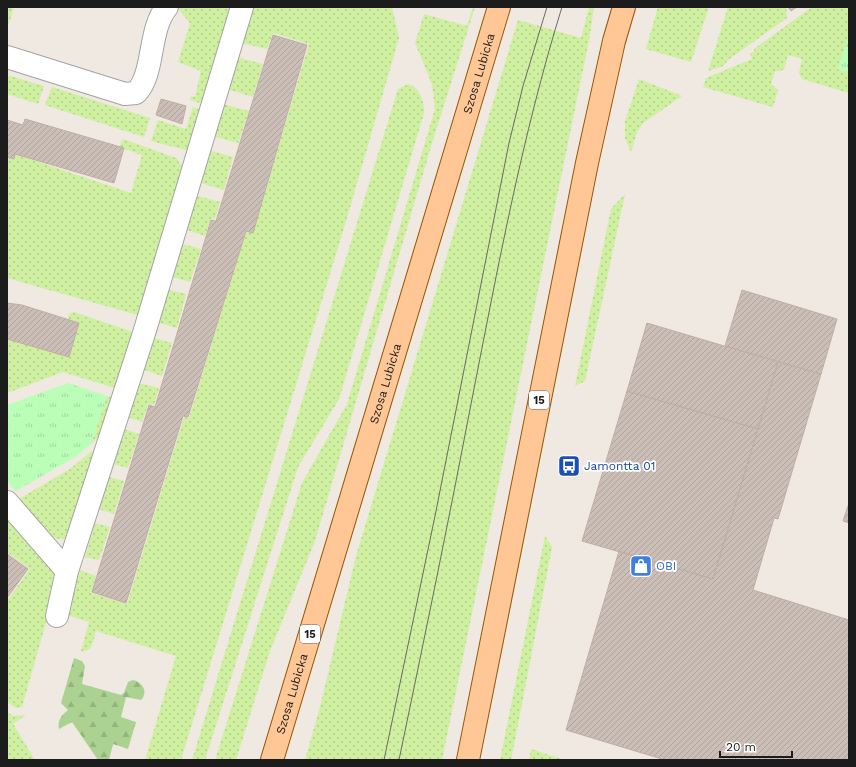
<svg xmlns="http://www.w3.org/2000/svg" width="856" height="767" font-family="'Work Sans',sans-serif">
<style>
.grass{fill:url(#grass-dots)}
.forest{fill:url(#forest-firs)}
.park{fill:url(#park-tufts)}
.building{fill:url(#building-hatch);stroke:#c2ada2}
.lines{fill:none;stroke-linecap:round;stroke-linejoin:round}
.minor-casing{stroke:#a3a3a3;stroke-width:24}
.major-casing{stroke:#955500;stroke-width:24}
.minor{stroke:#fff;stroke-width:22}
.major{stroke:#ffc796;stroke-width:22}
.tram{stroke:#6a6a6a;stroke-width:1}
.labels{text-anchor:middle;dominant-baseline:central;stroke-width:3.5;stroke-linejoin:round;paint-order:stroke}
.shield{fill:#fff;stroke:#606060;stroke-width:1}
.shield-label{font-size:11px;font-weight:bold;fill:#1c1c1c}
.street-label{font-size:12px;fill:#1c1c1c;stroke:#fff}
.transit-label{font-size:12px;fill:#164399;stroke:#fff;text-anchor:start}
.shop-label{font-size:12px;fill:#366cbe;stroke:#fff;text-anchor:start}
</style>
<defs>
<pattern id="grass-dots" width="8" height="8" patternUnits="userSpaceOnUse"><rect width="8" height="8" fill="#cfefa1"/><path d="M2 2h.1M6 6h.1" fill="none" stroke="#b1cc8a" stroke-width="1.8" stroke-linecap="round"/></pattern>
<pattern id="forest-firs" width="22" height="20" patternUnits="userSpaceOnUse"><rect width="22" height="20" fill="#abd291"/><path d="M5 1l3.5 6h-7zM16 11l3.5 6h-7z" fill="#93b47c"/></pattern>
<pattern id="park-tufts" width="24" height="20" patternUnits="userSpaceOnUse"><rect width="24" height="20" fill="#bafeb8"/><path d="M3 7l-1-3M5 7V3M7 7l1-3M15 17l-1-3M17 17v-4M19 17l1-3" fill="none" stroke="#9fd99e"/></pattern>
<pattern id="building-hatch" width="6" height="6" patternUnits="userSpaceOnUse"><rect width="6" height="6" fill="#cbbeb7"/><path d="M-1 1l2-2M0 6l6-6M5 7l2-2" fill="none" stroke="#aea39d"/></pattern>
</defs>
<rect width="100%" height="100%" fill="#efe9e1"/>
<path class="grass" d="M7 7H14L7 29Z
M177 7H233L204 104 190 100 191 96 195 97 201 71 178 62 190 23Z
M251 7H392L399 38 344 228 181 760H145L176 656 96 631C93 640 93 653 81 651L89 622 67 615 80 570 96 576 91 593 127 604 184 417 189 418 246 231 253 232 309 44 273 33 267 49 241 43Z
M473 7H475L432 143 315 541 270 651 236 760H215L302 483 347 404 435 109 432 84 415 43 424 14 467 26Z
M589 7H594L589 40 442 760H305L320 707 356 556 518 20 581 38Z
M658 7H709L691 62 646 49Z
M728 7H786L787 18 728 60 723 66 708 71Z
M812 7H849V34L838 69 849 72V93L802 79 799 73 802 59 788 55 784 69 780 71H775L771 84 778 90 773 107 703 87 706 78 752 59 750 54 754 51V49Z
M236 57 263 64 253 97 227 89Z
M7 75 44 86 38 104 7 94Z
M639 79 682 96 643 123 637 132 631 152 625 138V121Z
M408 84C419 86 425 103 424 113L339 399 298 467 205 760H192L398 89Z
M52 87 150 118 144 137 45 105Z
M223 104 249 111 238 143 213 136Z
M193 107 202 110 190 151 151 141 158 120 186 129Z
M123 139 176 158 184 169 141 316 7 278V157L14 159 15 154 131 193 142 155 119 147Z
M208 150 233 157 224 190 198 182Z
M625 194 585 381 575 386 611 209Z
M194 195 220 202 215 219 211 218 205 236 184 229Z
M179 243 201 249 190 282 169 276Z
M165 289 186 294 177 328 156 322Z
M74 312 130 331 134 335 118 389 63 372 7 393V339L69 356 79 323 67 320 70 313Z
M151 337 172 343 162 376 142 369Z
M138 383 159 388 154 405 148 404 142 422 127 417Z
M107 396 115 398 105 430 91 444Z
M124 429 139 434 128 468 113 464Z
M104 441 67 539C49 544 28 512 17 500L70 469Z
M109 477 124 481 114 514 99 509Z
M7 515 54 572 51 605 22 707 16 708 7 702V601L30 569 7 552Z
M95 523 110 527 99 560 85 557Z
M545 536 552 547 515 740 511 760H500Z
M7 712 13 716 26 715 13 724 35 760H7Z
M531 749 565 760H529Z"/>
<path class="forest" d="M74 658 82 661 85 666 82 684 121 695 124 693 128 682 133 680C142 682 149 692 141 700L126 697 121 717 136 722 128 749 113 744 109 760H98L72 722 59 729C57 720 62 715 68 710L61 703Z"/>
<path class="park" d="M849 34V72L838 69Z
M68 383 107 396 91 444 77 456 16 491 7 481V405Z"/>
<path class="building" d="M788 7H797L791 11Z
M273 35 307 45 253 233 246 231 188 417 183 416 126 603 92 592 149 405 155 407 211 220 216 221Z
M161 99 186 106 182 124 156 115Z
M25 119 124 148 114 183 15 154 14 159 7 157V120L23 125Z
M742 290 837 319 821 374 725 346Z
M7 303 22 305 79 323 69 357 7 339Z
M647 323 778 362 758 429 627 391Z
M778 362 821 374 778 519 774 518 753 590 849 620V760H665L566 730 619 551 713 579Z
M627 391 758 429 713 579 582 541Z
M849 503V523L843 521Z
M7 554 28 569 7 598Z"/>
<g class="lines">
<g class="minor-casing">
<path id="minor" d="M7 57 125 94 136 93C155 74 148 29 167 7
M7 502 67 571 57 616
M67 571 145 330 242 7"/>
</g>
<g class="major-casing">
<g id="major">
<path id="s1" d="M272 760 499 7"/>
<path d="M468 760 587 163 614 41 624 7"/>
</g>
</g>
<use href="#minor" class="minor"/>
<use href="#major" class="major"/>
<path class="tram" d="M384 760 435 516 509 143 523 86 547 7
M399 760C424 640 449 520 472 399 498 267 522 136 562 7"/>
</g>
<defs>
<g id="bus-square" transform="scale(1.15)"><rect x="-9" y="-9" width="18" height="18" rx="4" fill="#1a4fb4" stroke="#fff"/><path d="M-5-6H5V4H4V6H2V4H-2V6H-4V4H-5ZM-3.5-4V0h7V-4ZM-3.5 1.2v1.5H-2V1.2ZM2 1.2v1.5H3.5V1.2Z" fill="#fff"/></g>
<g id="shop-square" transform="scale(1.15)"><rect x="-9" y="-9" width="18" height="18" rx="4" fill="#3f7fe0" stroke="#fff"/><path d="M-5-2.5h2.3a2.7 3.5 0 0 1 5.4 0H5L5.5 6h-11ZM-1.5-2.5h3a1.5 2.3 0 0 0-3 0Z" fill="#fff"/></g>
</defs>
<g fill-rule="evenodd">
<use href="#bus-square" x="569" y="466"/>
<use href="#shop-square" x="641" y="566"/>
</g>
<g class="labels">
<g class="shield">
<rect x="529" y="391" width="20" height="18" rx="3"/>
<rect x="300" y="625" width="20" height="18" rx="3"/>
</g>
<g class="shield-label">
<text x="539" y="400">15</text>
<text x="310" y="634">15</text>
</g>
<g class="street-label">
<text stroke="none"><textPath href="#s1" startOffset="717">Szosa Lubicka</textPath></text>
<text stroke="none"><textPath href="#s1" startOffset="393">Szosa Lubicka</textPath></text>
<text stroke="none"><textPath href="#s1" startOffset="69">Szosa Lubicka</textPath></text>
</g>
<g class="transit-label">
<text x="584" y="466">Jamontta 01</text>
</g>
<g class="shop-label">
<text x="656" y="566">OBI</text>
</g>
</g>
<rect width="856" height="767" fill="none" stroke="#1c1c1c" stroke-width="16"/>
<path d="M720 751v6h72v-6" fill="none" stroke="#1c1c1c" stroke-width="2"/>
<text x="726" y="751" font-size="12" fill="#1c1c1c" stroke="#ffffff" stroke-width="3" paint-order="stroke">20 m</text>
</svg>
